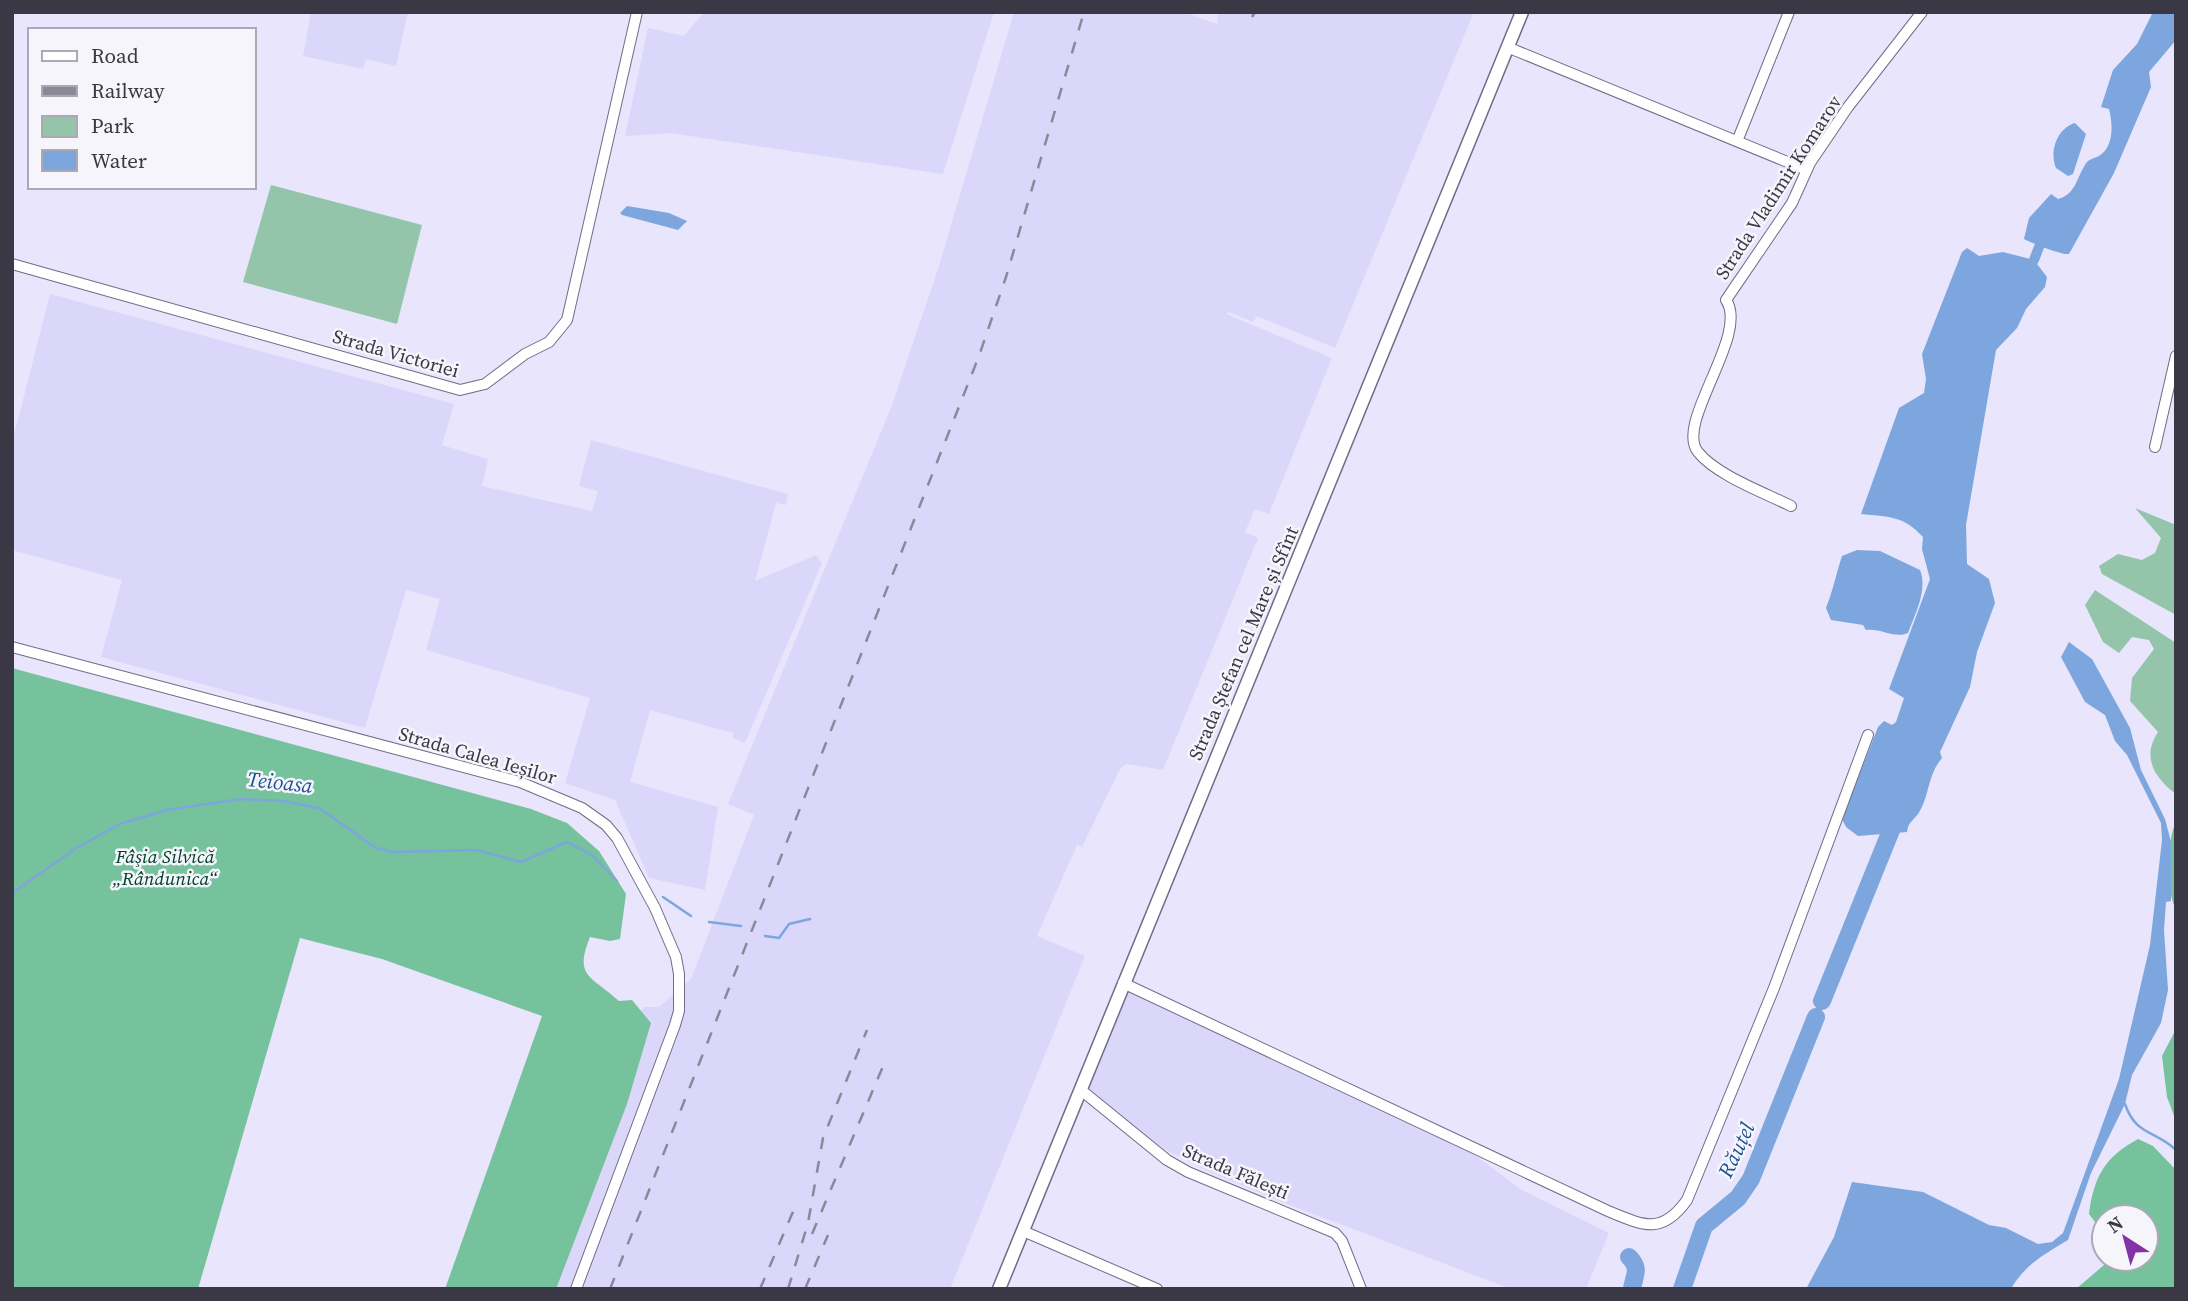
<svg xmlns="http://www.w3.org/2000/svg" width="2188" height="1301" font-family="'Source Serif 4',serif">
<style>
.built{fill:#dbd7fa}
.green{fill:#94c5ab}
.forest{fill:#76c29d}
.water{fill:#7ca6dd}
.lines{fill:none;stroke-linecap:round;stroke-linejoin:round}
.stream{stroke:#7ca6dd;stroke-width:2.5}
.canal{stroke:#7ca6dd;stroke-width:10}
.river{stroke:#7ca6dd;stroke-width:18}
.minor-casing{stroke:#706c85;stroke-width:12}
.major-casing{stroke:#706c85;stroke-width:15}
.minor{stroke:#fff;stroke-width:10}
.major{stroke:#fff;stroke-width:12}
.rail{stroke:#8a8899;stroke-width:2.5;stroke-dasharray:12 12;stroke-linecap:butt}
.labels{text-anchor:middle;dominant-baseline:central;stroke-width:5;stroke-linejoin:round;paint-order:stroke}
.street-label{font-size:19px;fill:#3a3844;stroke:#f6f5fb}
.park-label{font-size:19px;font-style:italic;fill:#00432b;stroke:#f6f5fb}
.water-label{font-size:21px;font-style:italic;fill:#1b5295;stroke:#f6f5fb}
</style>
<rect width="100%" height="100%" fill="#e8e5fc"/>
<path class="built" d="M311 12H408L396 66 366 59 363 69 303 56Z
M704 12H994L943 174 670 133 625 136 648 28 684 36Z
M1014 12H1184L1217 24 1218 12H1474L1335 348 1257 316 1253 322 1229 312 1226 314 1332 358 1269 514 1255 509 1245 532 1258 538 1163 770 1126 764 1120 769 1082 847 1077 845 1037 936 1085 956 950 1289H533L631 1025 644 1007H659L691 979 754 815 728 804 892 405 939 266Z
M50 294 454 404 442 445 488 459 482 486 592 511 598 491 579 486 591 440 788 494 786 505 776 503 755 581 816 555 822 563 745 743 733 738V733L650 710 630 782 718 807 705 890 649 878 615 800 565 783 590 698 426 650 440 599 406 590 365 728 101 657 122 580 12 550V443Z
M1123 983 1446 1133 1520 1189 1609 1233 1586 1289H1511L1282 1202 1210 1172 1164 1149 1081 1090Z"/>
<path class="green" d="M271 185 422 225 397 324 243 282Z
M2135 508 2176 525V615L2102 574 2099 566 2118 554 2142 560 2155 553 2161 538Z
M2095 590 2176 643V794C2153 777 2142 756 2158 732L2130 701 2132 678 2154 649 2149 640 2132 637 2119 653 2103 642 2085 605Z"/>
<path class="forest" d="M12 668 531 809 567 823 599 851 626 894 620 939 610 941 590 937C574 977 590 975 619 1001L632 1000 651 1023 627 1104 556 1289H445L542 1016 382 959 300 938 198 1289H12Z
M2176 822V909C2166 894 2167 837 2176 822Z
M2176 1029V1121L2167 1097 2162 1056Z
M2138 1139 2153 1146 2176 1170V1289H2076L2111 1259H2146V1217H2104V1234L2089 1214C2094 1176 2105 1157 2138 1139Z"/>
<path class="water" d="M2153 12H2176V40L2149 72 2151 87 2114 173 2069 254C2061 255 2032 243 2024 239L2029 218 2051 194 2058 199C2076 194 2076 179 2085 165 2088 159 2093 159 2099 156 2114 147 2113 124 2109 109L2101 107 2113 70 2137 44Z
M2075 123 2086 134 2073 174 2068 176 2056 168C2049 152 2057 128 2075 123Z
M627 206 669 213 687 221 678 230 622 215 620 213Z
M1967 248 1979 256 2003 252 2034 260 2047 277 2045 287 2026 309 2017 328 1996 350 1966 525 1967 564 1989 579 1995 603 1977 652 1970 687 1940 752 1942 758C1927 775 1930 796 1918 814 1913 821 1908 822 1907 832L1858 836 1846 827 1842 819 1878 727 1884 721 1892 725 1896 722 1904 698 1889 689 1930 579 1922 549 1923 537C1903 515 1888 517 1861 514L1899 408 1924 393 1926 379 1922 354 1962 252Z
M1857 550 1880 551 1920 570C1928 590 1915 614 1908 633 1893 639 1882 628 1866 630L1863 625 1831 620 1826 608C1833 591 1836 574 1842 556Z
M2069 642 2092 659 2130 728 2141 770 2165 819 2171 842V901L2166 902 2164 930 2168 990 2161 1023 2132 1075 2125 1104 2091 1173 2068 1240C2045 1254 2025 1264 2011 1289H1806L1834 1237 1852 1182 1923 1192 1989 1225 2006 1228 2038 1244 2052 1242 2063 1233 2119 1079 2150 945 2162 840 2161 823 2127 755 2115 741 2105 715 2085 702 2061 657Z"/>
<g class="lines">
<path class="stream" d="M12 893 78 847 120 824 167 810 240 799 282 801 319 808 376 848 393 852 476 850 521 862 567 842 592 855 617 881
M663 897 691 916
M709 922 741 926
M765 936 779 938 789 924 810 919
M2125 1104C2136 1136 2155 1130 2176 1150"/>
<path class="canal" d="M2034 260 2039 247"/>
<path class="river" d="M1822 1001 1898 813
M1629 1257C1641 1269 1634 1275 1632 1289
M1682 1289 1704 1226 1738 1198 1751 1179 1816 1017"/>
<g class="minor-casing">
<path id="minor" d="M1507 47 1807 170
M1738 139 1789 12
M12 264 460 390 485 384 525 354 549 342 567 320 637 12
M2155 447 2176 356
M1791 506C1765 493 1716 475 1698 452 1674 423 1750 335 1726 300L1792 203 1810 163 1848 107 1922 12
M12 647 520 782 582 808 606 825 617 838 655 908 676 957 679 974V1011L675 1025 576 1289
M1123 983 1608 1211C1644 1226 1662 1235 1687 1200L1774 988 1868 735
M1081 1090 1167 1160 1188 1172 1335 1233 1342 1241 1361 1289
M1023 1231 1157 1289"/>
</g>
<g class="major-casing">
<path id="major" d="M999 1289 1522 12"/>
</g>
<use href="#minor" class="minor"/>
<use href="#major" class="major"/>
<path class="rail" d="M1252 17 1255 12
M812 1234 884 1064
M610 1289 979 356 1006 277 1084 12
M760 1289 795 1207
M788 1289 808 1223 823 1138 867 1030
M805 1289 828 1235"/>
</g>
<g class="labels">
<g class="street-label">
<text transform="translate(1778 187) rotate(-57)">Strada Vladimir Komarov</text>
<text transform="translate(396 353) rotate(16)">Strada Victoriei</text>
<text transform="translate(1243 643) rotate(-67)">Strada Ștefan cel Mare și Sfînt</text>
<text transform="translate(478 755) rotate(16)">Strada Calea Ieșilor</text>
<text transform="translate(1236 1171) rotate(23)">Strada Fălești</text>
</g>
<g class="park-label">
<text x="165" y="856">Fâşia Silvică<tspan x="165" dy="22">„Rândunica“</tspan></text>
</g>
<g class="water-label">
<text transform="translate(280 782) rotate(6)">Teioasa</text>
<text transform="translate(1736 1150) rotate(-65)">Răuțel</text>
</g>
</g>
<rect width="2188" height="1301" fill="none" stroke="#3a3844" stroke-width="28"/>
<rect x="28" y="28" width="228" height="161" fill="#f6f5fb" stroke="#aba9b2" stroke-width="2"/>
<rect x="42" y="51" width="35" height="10" fill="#ffffff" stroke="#aba9b2" stroke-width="2"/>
<text x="91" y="63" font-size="21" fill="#3a3844">Road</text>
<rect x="42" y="86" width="35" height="10" fill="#8a8899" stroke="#aba9b2" stroke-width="2"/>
<text x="91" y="98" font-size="21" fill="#3a3844">Railway</text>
<rect x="42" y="116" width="35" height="21" fill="#94c5ab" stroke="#aba9b2" stroke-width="2"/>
<text x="91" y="133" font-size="21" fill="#3a3844">Park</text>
<rect x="42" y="150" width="35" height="21" fill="#7ca6dd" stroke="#aba9b2" stroke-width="2"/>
<text x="91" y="168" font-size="21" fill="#3a3844">Water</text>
<g transform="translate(2125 1238) rotate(324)"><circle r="33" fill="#f6f5fb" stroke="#aba9b2" stroke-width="2"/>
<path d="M0-5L12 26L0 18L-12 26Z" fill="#8233a4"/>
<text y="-10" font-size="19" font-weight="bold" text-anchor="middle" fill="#3a3844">N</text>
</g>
</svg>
